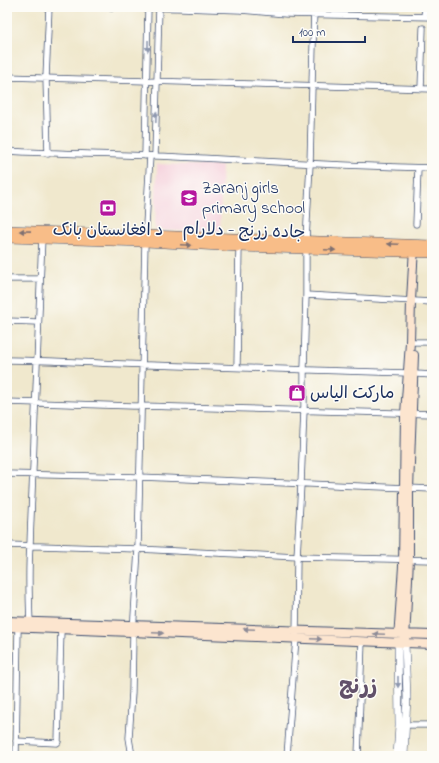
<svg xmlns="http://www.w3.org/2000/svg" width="439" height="763" font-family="'Indie Flower','Playpen Sans Arabic',sans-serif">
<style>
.built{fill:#f5cfdb}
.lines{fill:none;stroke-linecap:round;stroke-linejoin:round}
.minor-casing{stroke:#3b4b6f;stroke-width:7}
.tertiary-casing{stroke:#3b4b6f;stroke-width:8}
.secondary-casing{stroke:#3b4b6f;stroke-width:10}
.trunk-casing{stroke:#3b4b6f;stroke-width:10}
.minor{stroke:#fff;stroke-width:5.5}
.tertiary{stroke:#fff;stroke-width:7}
.secondary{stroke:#fce5cf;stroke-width:8}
.trunk{stroke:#f8bd88;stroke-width:9}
.oneway{fill:#8d97ae}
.oneway2{fill:#7e6f71}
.oneway3{fill:#8c8a96}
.labels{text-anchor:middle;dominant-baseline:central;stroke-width:3;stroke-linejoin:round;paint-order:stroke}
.poi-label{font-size:17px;fill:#1b2f5e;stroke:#fdfcf7;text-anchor:start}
.street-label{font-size:17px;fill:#1b2f5e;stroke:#fdfcf7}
.district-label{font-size:21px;font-weight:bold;fill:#62516a;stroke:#fdfcf7}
</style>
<rect width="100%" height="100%" fill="#fdfcf7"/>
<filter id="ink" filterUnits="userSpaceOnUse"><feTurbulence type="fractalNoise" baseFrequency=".025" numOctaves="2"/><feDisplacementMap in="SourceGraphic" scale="8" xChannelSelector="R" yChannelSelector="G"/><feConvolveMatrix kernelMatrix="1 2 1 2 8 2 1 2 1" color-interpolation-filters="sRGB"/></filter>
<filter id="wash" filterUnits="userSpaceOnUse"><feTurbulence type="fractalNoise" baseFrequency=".012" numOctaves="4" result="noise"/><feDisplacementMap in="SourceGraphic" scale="16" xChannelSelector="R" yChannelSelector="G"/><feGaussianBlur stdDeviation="0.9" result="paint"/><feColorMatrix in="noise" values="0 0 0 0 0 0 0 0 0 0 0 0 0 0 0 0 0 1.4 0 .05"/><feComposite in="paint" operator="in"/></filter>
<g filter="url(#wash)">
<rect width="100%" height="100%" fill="#f0e8cd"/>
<path class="built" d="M157 164 222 166 220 232 155 230Z"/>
</g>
<g filter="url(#ink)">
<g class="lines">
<g class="minor-casing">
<path id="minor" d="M111 7 181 8 240 10 286 14 432 17
M424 17 425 7
M7 77 432 89
M421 89 423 28
M7 151C57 154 106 154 156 156 248 160 340 166 432 168
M48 154 46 78 49 7
M145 156 148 7
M155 156 159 7
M416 224 418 168
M7 279H39
M306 295 432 302
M7 321 38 322
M410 342H432
M7 360C55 360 102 364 150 365 236 368 322 370 408 373L417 374 432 375
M237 367 239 247
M7 402 133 406H142L432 414
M7 474 140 477 432 489
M7 545 138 549 297 557 432 560
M30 624C29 598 28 572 30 546 31 510 33 475 34 440 37 372 39 305 42 237
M403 725H432
M16 741 57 743 58 742 61 629
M16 756 18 628
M132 756 129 738 132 692 133 633 138 549 145 242 150 156
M287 756 296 638 297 557 301 484 304 410V369L306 295V241L310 164 314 7
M358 756 362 641"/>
</g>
<g class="tertiary-casing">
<path id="tertiary" d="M397 756 399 725 398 643
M404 756 407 698 405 643"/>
</g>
<g class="secondary-casing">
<path id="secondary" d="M7 621 432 635
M7 627 432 644
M398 639 403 566 405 414 410 342 411 301 414 247
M405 640 409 559V489L414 355"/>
</g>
<g class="trunk-casing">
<path id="trunk" d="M7 230 432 245
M7 238 145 242 239 247 432 253"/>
</g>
<use href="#minor" class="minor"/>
<use href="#tertiary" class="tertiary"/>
<use href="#secondary" class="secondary"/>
<use href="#trunk" class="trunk"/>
</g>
<defs><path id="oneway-solid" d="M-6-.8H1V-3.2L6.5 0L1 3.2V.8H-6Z"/></defs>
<g class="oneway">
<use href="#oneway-solid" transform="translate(148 46) rotate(91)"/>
<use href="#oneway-solid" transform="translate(156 117) rotate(-88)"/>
<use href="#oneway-solid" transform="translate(398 682) rotate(90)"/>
</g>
<g class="oneway2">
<use href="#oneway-solid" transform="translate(25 231) rotate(-179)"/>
<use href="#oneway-solid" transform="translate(393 244) rotate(-178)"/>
<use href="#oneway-solid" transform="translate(186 245) rotate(3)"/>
<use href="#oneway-solid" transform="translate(330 250) rotate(2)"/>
</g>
<g class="oneway3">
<use href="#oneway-solid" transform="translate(249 629) rotate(-178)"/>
<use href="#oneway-solid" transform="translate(158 633) rotate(2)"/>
<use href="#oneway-solid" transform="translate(379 634) rotate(-178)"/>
<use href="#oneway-solid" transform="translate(316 639) rotate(3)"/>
</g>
</g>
<defs>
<g id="school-square" transform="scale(0.9)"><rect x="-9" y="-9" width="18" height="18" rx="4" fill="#b5179e" stroke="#fdfcf7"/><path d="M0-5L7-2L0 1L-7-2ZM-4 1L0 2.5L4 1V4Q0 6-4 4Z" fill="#fff"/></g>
<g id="bank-square" transform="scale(0.9)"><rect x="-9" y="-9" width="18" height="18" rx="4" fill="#b5179e" stroke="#fdfcf7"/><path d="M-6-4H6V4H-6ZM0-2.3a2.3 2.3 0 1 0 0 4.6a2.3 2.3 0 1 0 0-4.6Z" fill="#fff"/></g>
<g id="shop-square" transform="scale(0.9)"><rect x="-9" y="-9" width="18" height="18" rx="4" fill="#b5179e" stroke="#fdfcf7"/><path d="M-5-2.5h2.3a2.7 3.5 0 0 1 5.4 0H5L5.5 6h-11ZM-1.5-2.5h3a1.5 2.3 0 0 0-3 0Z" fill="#fff"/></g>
</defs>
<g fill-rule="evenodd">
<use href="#school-square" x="189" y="198"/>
<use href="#bank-square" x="108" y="208"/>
<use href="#shop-square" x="297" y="393"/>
</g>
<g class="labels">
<g class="poi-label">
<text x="202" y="188">Zaranj girls<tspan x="202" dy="20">primary school</tspan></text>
<text x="108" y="230" text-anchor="middle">د افغانستان بانک</text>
<text x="310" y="393">مارکت الیاس</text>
</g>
<g class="street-label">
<text transform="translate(244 231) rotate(2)">جاده زرنج - دلارام</text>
</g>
<g class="district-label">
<text x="358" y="688">زرنج</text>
</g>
</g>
<rect width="439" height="763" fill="none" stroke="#fdfcf7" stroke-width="24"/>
<path d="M293 36v6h72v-6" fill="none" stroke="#1b2f5e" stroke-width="2"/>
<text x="299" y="36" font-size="12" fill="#1b2f5e" stroke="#fdfcf7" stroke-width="3" paint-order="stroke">100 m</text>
</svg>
